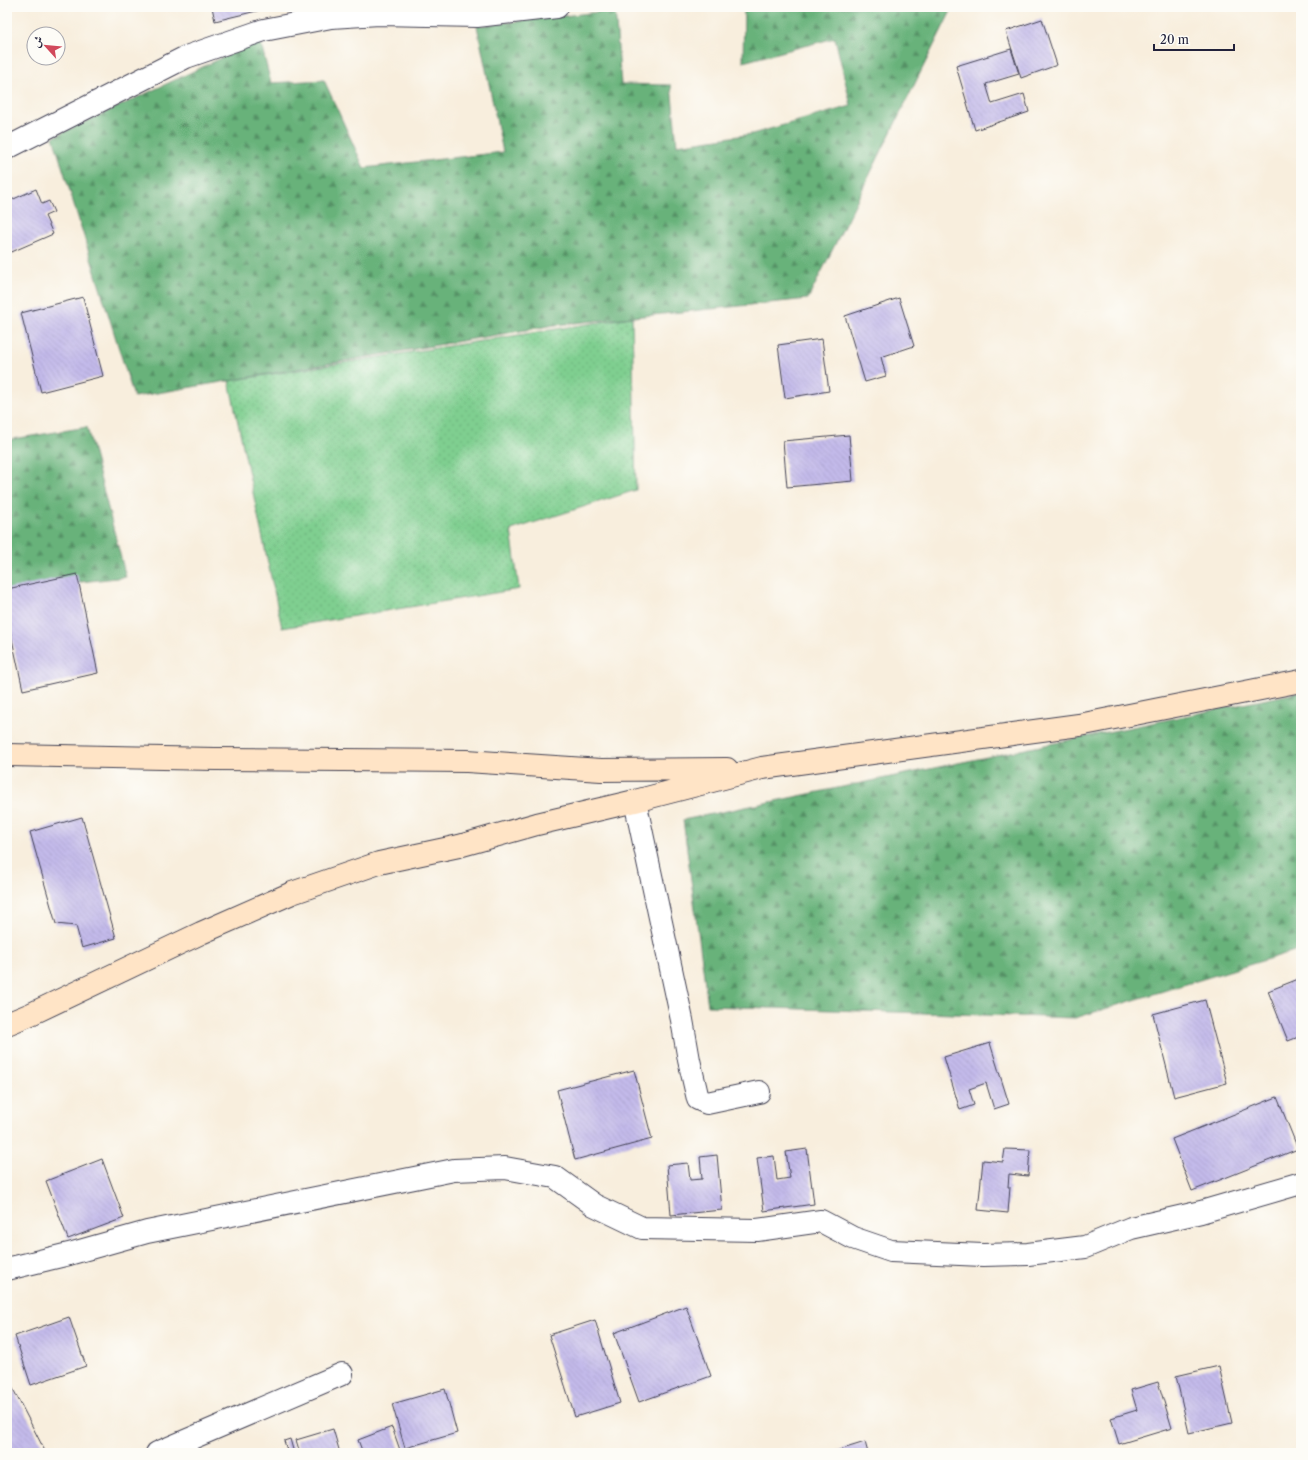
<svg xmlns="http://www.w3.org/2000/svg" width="1308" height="1460" font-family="'Libre Caslon Text',Amiri,serif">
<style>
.grass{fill:url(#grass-dots);stroke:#507866}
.forest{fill:url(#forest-firs);stroke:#446a5a}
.building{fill:url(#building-back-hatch)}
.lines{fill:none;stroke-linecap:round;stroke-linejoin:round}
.street-casing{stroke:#424153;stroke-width:24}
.secondary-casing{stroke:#424153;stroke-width:24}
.street{stroke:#fff;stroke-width:22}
.secondary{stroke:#ffe4c6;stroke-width:22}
</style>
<defs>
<pattern id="grass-dots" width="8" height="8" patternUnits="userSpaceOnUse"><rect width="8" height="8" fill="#7fcf90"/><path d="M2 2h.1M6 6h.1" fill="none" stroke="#6db17d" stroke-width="1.8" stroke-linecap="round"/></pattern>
<pattern id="forest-firs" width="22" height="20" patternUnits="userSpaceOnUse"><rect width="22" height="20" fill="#67b27a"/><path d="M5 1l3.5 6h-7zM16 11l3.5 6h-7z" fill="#549065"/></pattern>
<pattern id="building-back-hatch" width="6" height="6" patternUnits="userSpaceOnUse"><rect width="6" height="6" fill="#c3baea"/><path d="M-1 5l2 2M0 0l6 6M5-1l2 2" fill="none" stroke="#a7a0ca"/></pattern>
</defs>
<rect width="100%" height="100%" fill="#fdfcf7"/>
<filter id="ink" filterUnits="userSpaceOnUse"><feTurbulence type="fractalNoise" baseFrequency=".025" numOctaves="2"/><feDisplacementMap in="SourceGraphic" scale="8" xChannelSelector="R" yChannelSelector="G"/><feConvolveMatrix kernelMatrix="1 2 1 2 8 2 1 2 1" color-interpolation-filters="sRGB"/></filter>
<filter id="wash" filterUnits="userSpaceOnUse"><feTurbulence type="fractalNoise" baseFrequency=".012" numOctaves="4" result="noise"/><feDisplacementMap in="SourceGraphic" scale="16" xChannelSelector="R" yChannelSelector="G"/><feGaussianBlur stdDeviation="0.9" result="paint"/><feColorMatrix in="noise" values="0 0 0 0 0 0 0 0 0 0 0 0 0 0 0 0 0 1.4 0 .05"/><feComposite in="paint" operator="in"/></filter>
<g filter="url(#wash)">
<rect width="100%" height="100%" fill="#f8eedd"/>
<path class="grass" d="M632 317 636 490 511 530 519 589 282 628 229 381Z"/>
<path class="forest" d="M744 7H953L808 299 555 325 134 397 53 137 260 40 271 83 324 80 364 168 503 152 477 26 615 10 621 84 671 85 677 145 752 134 851 106 835 38 743 62Z
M87 427 126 577 7 590V440Z
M1301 692V949L1075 1018 708 1006 683 820Z"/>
<g id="blocks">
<path class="building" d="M212 7H269V8L215 21Z
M1042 19 1057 65 1021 78 1006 31Z
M1011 49 1019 74 986 84 992 104 1024 94 1029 112 975 130 956 66Z
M36 189 42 204 49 201 54 212 45 216 53 234 7 254V202Z
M83 297 103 376 41 392 21 313Z
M899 298 914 346 881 357 886 376 865 382 845 316Z
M822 339 829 391 785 398 778 345Z
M849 435 853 481 787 487 783 441Z
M77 574 98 673 23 690 7 616V589Z
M82 817 116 938 82 948 76 926 56 924 30 832Z
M1301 978V1036L1288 1041 1268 991Z
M1205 1000 1227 1083 1174 1097 1153 1014Z
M990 1043 1009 1104 994 1109 986 1083 969 1089 974 1105 960 1110 944 1057Z
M634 1070 652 1139 575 1160 557 1090Z
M1277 1097 1298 1149 1192 1191 1172 1139Z
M807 1149 814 1204 764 1211 757 1158 774 1156 777 1180 790 1178 786 1152Z
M1005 1149 1030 1150 1028 1176 1009 1174 1008 1187H1010L1008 1213 978 1210 983 1160 1003 1162Z
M717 1155 722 1210 671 1215 667 1165 688 1163 690 1180 702 1179 700 1157Z
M102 1159 124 1218 68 1239 46 1181Z
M686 1306 711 1376 639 1402 614 1333Z
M69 1317 86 1366 31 1385 15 1336Z
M595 1320 620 1403 575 1417 549 1335Z
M1219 1366 1232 1423 1189 1433 1176 1376Z
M1158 1382 1172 1428 1119 1444 1111 1418 1137 1410 1131 1390Z
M11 1385 46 1453H7V1387Z
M445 1389 457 1433 405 1448 392 1404Z
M392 1427 401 1453H363L358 1440Z
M333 1429 340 1453H300L296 1440Z
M290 1439 294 1453H288L284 1441Z
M865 1442 868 1453H830Z"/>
</g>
</g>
<g filter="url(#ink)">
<use href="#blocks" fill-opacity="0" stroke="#424153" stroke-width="1"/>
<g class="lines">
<g class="street-casing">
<path id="street" d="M7 148 186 57 264 30 331 17 379 14 477 16 557 7
M635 801 682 1020 689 1060 698 1099 707 1103 759 1092
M7 1269 69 1254 147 1232 454 1170 505 1168 555 1177 594 1205 642 1228 757 1230 821 1221 853 1238 891 1251 983 1255 1028 1254 1085 1247 1131 1228 1201 1212 1301 1183
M157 1453 342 1374"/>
</g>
<g class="secondary-casing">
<path id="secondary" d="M7 755 215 759 467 761 601 770 727 769
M7 1024 31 1014 201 933 292 893 379 863 459 846 537 824 635 801 762 768 1079 725 1301 681"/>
</g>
<use href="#street" class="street"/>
<use href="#secondary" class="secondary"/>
</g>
</g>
<rect width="1308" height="1460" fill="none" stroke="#fdfcf7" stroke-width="24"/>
<g transform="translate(46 46) rotate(297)"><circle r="19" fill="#fdfcf7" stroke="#a5a5ac"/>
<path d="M0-3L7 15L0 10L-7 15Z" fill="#d1495b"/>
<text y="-6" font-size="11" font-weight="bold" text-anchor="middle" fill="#22223b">ش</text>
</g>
<path d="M1154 44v6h80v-6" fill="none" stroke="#22223b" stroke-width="2"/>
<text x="1160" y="44" font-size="12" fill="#22223b" stroke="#fdfcf7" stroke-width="3" paint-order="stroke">20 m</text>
</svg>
